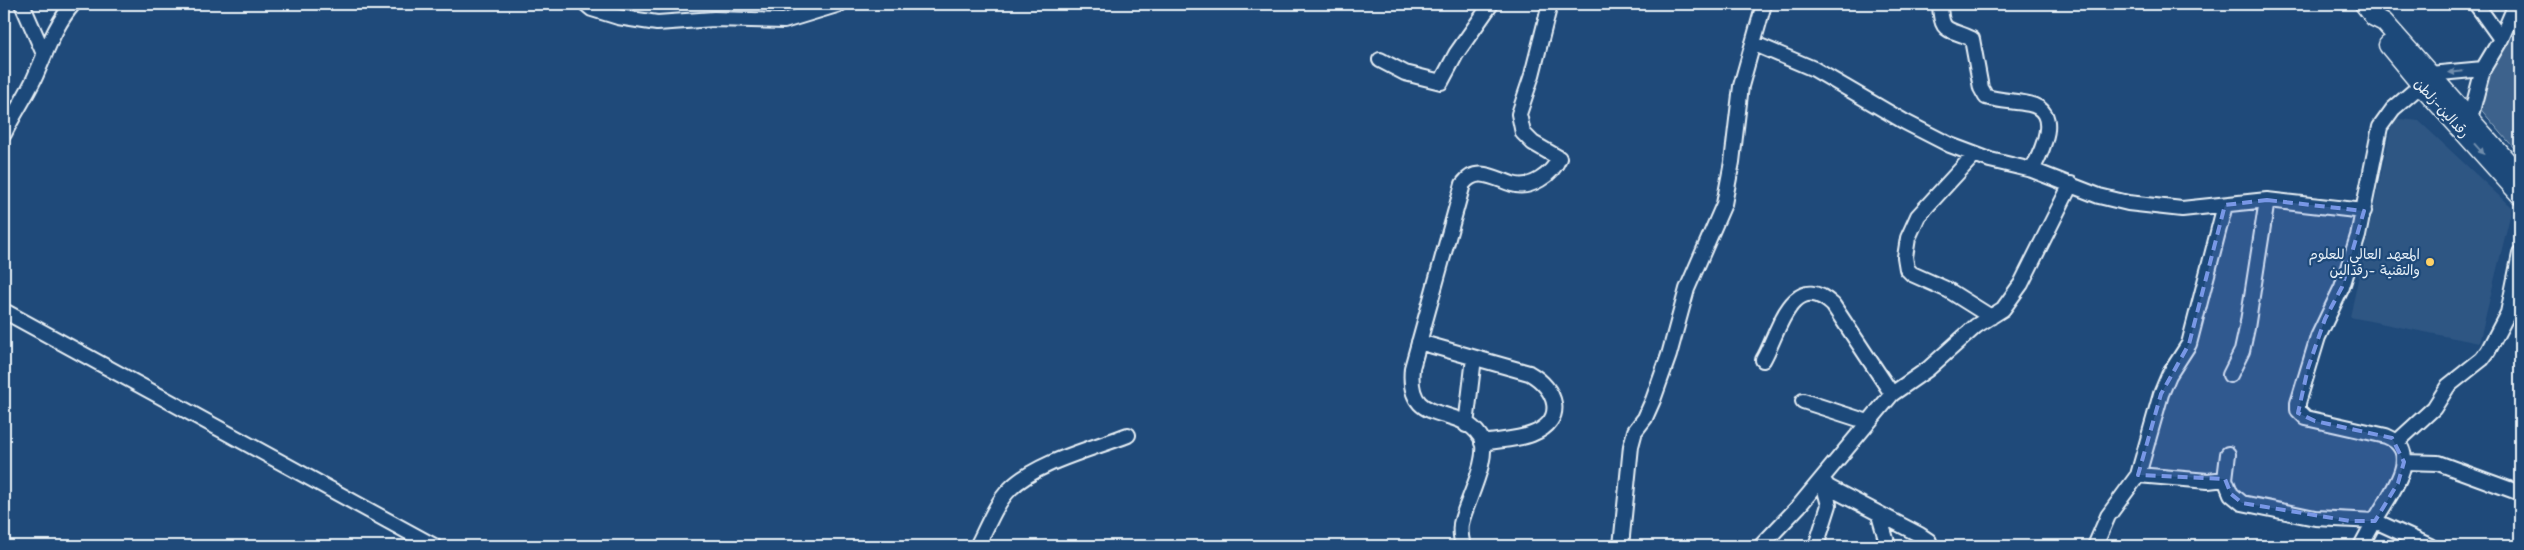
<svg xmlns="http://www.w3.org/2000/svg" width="2524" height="550" font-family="'Shantell Sans','Playpen Sans Arabic',sans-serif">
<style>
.built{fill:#2e5683}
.green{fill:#3c628c;stroke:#92aac2}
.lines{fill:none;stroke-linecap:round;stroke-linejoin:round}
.minor-casing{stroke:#e8f1f8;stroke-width:18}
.major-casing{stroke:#e8f1f8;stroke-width:21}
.minor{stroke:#1f4a7a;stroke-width:14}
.major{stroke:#1f4a7a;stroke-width:18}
.oneway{fill:#6f8dac}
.marked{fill:#7897e6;fill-opacity:0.2;stroke:#7897e6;stroke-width:4;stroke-dasharray:10 6;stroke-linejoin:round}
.poi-dot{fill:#ffd166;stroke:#1f4a7a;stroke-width:2}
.labels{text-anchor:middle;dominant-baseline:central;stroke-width:4.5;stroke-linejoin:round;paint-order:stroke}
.street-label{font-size:14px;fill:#e8f1f8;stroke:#1f4a7a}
.poi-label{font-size:14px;fill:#e8f1f8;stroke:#1f4a7a;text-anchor:end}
</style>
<rect width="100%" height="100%" fill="#1f4a7a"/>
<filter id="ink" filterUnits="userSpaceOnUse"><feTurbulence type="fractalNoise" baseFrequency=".02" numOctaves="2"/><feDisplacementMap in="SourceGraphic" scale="10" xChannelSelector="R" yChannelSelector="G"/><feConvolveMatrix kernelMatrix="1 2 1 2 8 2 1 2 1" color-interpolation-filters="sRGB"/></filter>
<g filter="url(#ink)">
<path class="built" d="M2393 118 2419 121 2512 208 2479 343 2350 317Z"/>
<path class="green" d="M2515 17 2520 18V155L2477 105Z"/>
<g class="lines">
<g class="minor-casing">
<path id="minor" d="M22 4 44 54
M586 4 592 9 618 17 657 23 714 19 784 21 840 4
M1940 4C1941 36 1949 27 1972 39L1981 88 1986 97C2000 101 2014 101 2029 104 2062 111 2042 151 2032 170
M2476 4 2501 39
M1755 44 1814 69 1905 122 1950 145 1990 160 2032 170 2099 196 2128 203 2182 209 2267 200 2364 211
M1380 60 1405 73 1441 82 1456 54 1491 4
M2430 74 2483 69
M2470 119 2483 69 2501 39 2516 4
M4 134C13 115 25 98 34 79 46 53 54 26 73 4
M1974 155 1918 216 1908 238 1905 257 1907 269 1912 274 1948 290 1991 317
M4 311 434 546
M1419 342 1529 373C1556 388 1568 420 1532 434 1517 440 1498 440 1482 443
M1763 360C1778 335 1792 267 1833 305L1892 394
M2230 375 2242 351 2247 328 2267 200
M1803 401 1868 422
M1466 425 1474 358
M2397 442 2434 408 2448 386 2482 359 2488 351 2508 313 2520 254
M2228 454 2225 479 2231 494 2242 503 2315 518 2375 521 2430 546
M2404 462 2438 463 2520 493
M2138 475 2208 481 2225 479
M1822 479 1828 487 1920 535 1929 541 1930 546
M1879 515 1888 546
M977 546C987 528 995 504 1010 489 1037 462 1092 449 1128 435
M1463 546C1461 538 1459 528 1462 520 1467 501 1492 454 1480 436 1457 402 1406 429 1412 368L1463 184C1476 166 1494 178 1512 184 1530 190 1552 175 1559 158L1533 143 1523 133 1519 114 1532 75 1550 4
M1621 546 1631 446 1635 431 1645 418 1653 400 1669 355 1687 289 1724 204 1732 162 1741 86 1764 4
M1761 546 1799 506 1892 394 1928 369 1976 326 2003 309 2021 284 2071 184
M1816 546 1829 505 1826 494 1828 487
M2095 546 2108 516 2138 475 2161 394 2169 375 2189 344 2225 205
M2361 546C2367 535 2373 523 2380 512 2393 490 2423 451 2386 436L2306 418 2298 410V403L2318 337 2342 287 2358 236 2380 127 2393 109 2421 85"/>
</g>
<g class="major-casing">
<path id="major" d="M2364 4 2374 17 2384 22 2520 176
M2388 45 2421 85 2520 195"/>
</g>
<use href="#minor" class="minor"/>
<use href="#major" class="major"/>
</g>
<defs><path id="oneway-solid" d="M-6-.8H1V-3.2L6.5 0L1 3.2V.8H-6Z" transform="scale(1.25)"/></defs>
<g class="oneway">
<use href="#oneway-solid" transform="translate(2456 72) rotate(174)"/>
<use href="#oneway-solid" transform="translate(2479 149) rotate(48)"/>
</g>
</g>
<path class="marked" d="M2267 200 2364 211 2342 287 2325 319 2308 368 2298 413 2315 421 2392 438 2404 462 2398 483 2375 521H2350L2242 503 2231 494 2225 479 2138 475 2161 394 2189 344 2225 205Z"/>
<circle class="poi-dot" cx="2430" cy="262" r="5"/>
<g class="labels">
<g class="street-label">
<text transform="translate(2442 108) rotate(48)">رقدالين-زلطن</text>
</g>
<g class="poi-label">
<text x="2420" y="254">المعهد العالي للعلوم<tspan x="2420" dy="16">والتقنية -رقدالين</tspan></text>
</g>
</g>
<rect width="2524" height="550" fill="none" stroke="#1f4a7a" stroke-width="20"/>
<rect x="10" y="10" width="2504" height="530" fill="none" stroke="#e8f1f8" stroke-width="2" filter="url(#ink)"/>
</svg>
